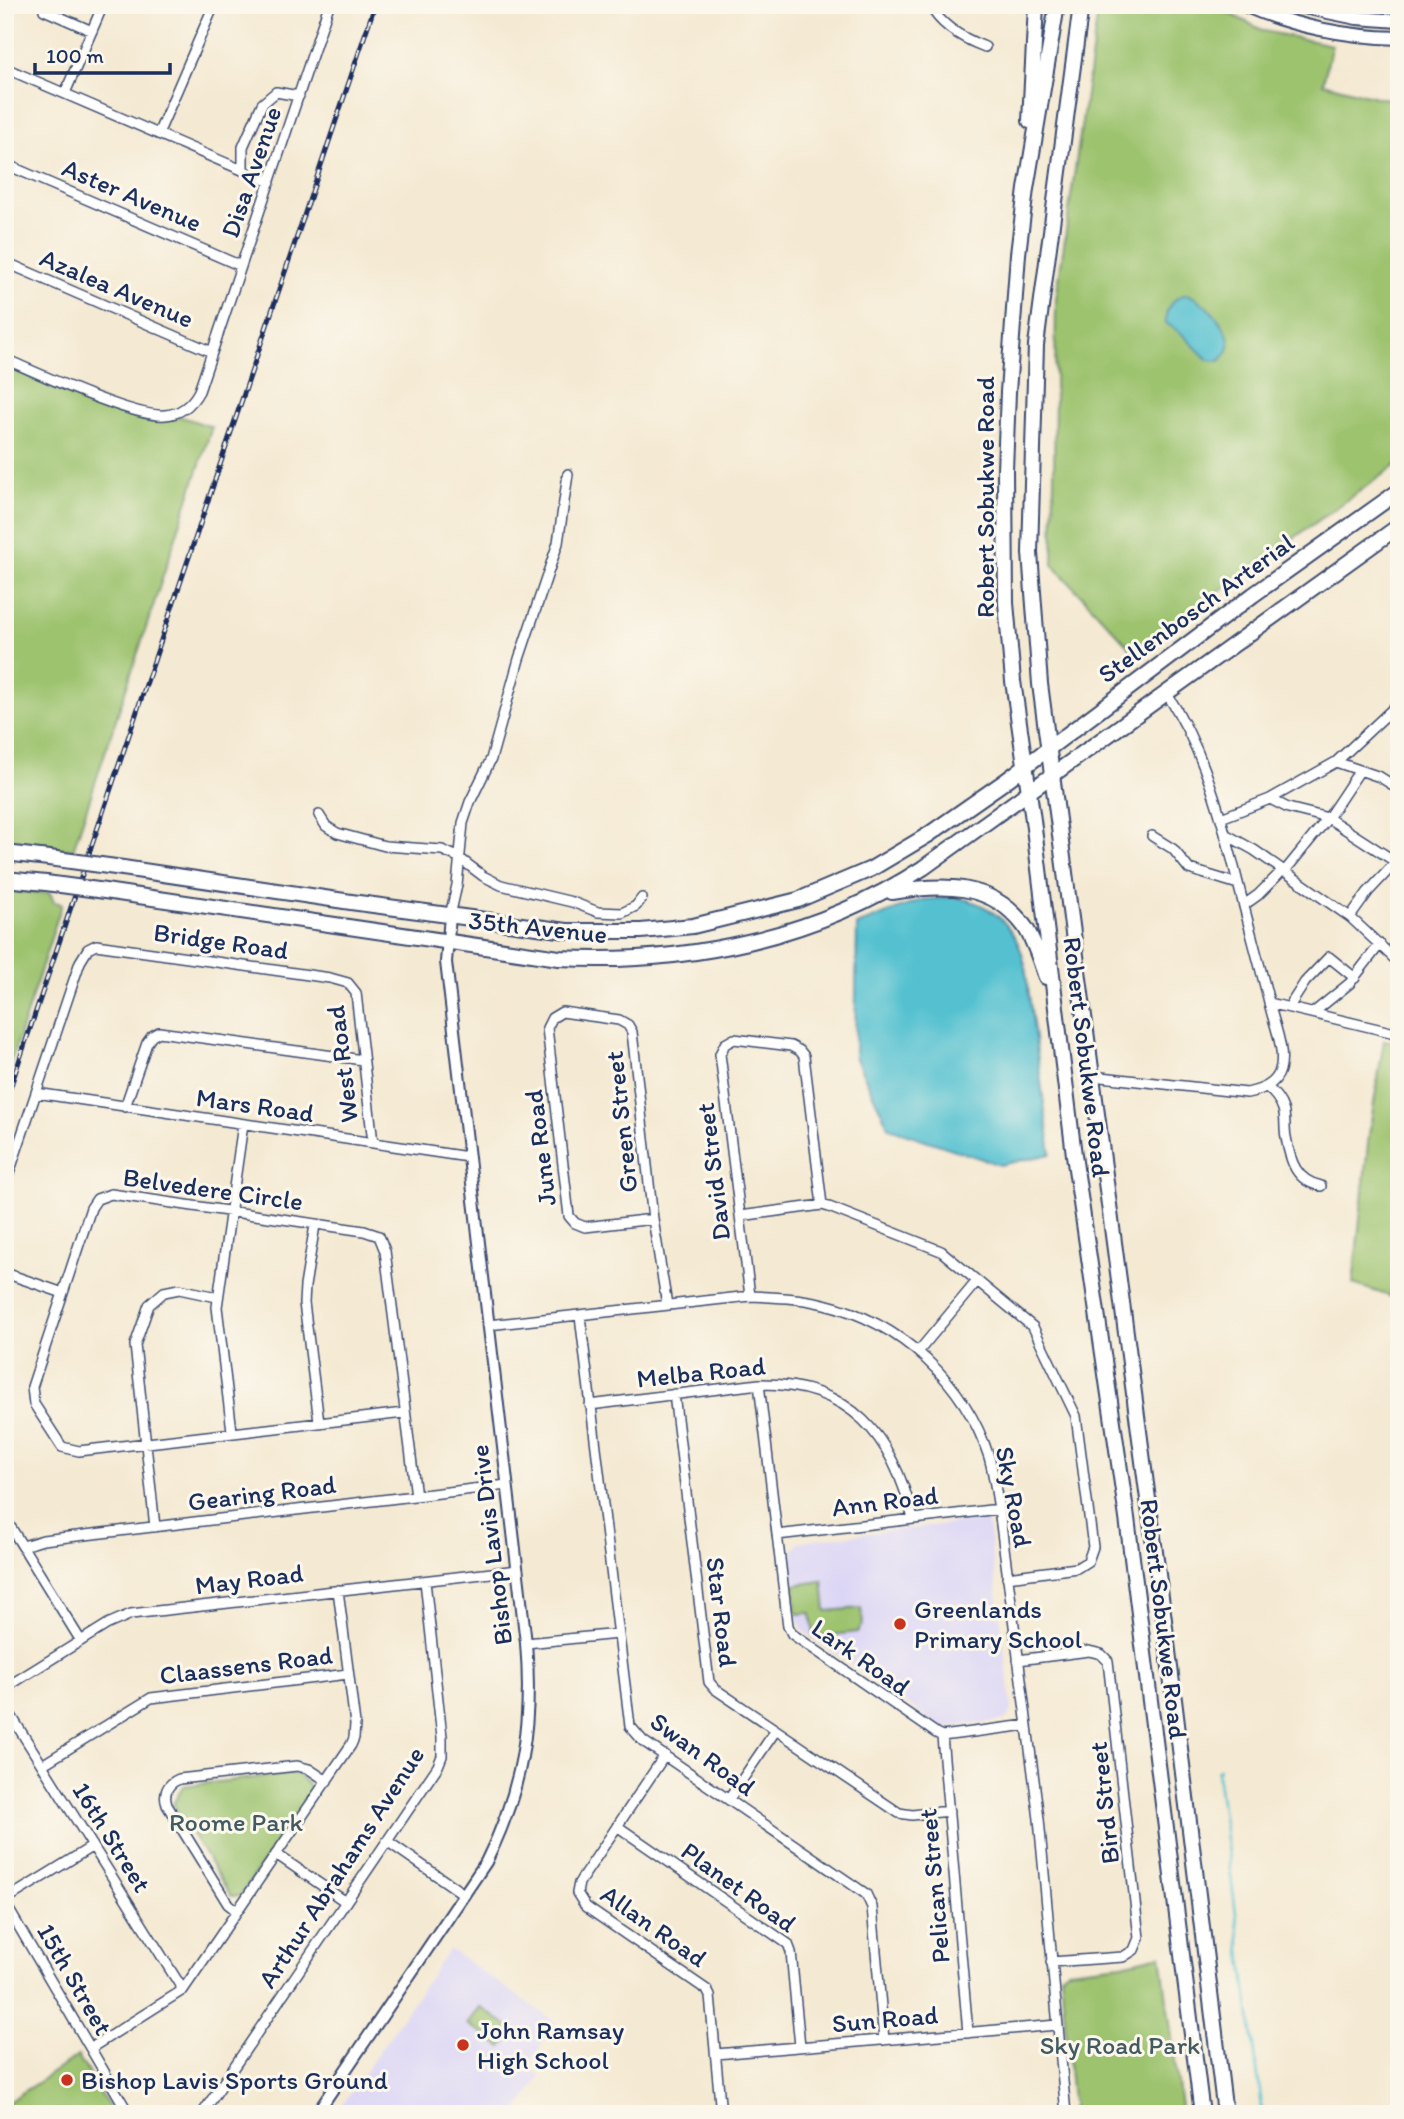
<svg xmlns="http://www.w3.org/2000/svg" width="1404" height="2119" font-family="Itim,sans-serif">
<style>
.built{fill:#dcd6f6}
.green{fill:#9dc36e;stroke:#5c7966;stroke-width:2}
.water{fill:#55c1d0;stroke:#387897;stroke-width:2}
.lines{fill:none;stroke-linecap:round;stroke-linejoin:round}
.stream{stroke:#55c1d0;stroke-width:2.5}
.minor-casing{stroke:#3c4b6f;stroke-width:12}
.tertiary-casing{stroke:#3c4b6f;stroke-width:14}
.secondary-casing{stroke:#3c4b6f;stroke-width:16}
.primary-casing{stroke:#3c4b6f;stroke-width:18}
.minor{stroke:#fff;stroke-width:9}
.tertiary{stroke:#fff;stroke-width:10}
.secondary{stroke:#fff;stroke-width:12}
.primary{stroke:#fff;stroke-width:14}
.rail-casing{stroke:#1b2f5e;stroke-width:5}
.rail{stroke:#fbf7ec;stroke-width:2.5;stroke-dasharray:8;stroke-linecap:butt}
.primary-bridge-casing{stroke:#3c4b6f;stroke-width:18;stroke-linecap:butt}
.primary-bridge{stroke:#fff;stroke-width:14}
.poi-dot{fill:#c8321e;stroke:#fbf7ec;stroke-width:2.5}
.labels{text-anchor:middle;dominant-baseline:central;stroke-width:6;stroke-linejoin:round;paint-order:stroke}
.street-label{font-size:26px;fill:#1b2f5e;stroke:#fbf7ec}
.poi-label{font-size:26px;fill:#1b2f5e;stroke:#fbf7ec;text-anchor:start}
.park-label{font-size:26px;fill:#425b63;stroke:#fbf7ec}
</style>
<rect width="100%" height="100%" fill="#fbf7ec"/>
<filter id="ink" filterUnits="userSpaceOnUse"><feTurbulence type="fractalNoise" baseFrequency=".0143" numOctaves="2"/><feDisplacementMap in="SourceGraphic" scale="14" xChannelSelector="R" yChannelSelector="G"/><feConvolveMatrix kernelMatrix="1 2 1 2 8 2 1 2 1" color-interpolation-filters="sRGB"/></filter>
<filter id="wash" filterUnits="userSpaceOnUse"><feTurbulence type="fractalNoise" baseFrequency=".00686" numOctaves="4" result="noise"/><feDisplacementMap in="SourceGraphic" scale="28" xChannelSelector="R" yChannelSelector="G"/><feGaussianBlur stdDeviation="1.57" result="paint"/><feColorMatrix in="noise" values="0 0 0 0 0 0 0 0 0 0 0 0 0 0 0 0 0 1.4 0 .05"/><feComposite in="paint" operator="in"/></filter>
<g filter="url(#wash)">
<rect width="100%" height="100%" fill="#f4e9d2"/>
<path class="built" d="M982 1520 988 1524 1012 1710 1005 1720 941 1728 803 1631 797 1618 792 1552 801 1541Z
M449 1949 557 2023 527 2066 541 2076 516 2114H353L341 2107Z"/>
<path class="green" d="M1099 5H1213L1264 31 1332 45 1323 83 1379 98 1399 99V463L1134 652 1053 565 1056 299Z
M5 364 121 409 155 419 179 416 212 427 73 850 5 842Z
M5 891 50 893 54 902 62 904 5 1080Z
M1384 1040 1399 1043V1299L1353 1284 1369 1135Z
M823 1581 826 1611 861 1608 863 1624 857 1632 814 1637 811 1613 796 1614 794 1585Z
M296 1773 313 1789 240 1896H231L173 1804 183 1786Z
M1161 1955 1182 2114H1073L1061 1975 1068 1970 1122 1964Z
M480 2007 514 2030 502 2047 468 2024Z
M78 2056 113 2114H5V2104Z"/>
<path class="water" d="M1186 294C1203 298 1232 329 1229 347 1228 353 1223 357 1220 361L1208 360 1182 334 1166 323C1165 307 1172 299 1186 294Z
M953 897C992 902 1018 928 1025 966L1051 1154 1000 1165 889 1128 855 1057 857 925 921 900Z"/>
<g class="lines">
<path class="stream" d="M1219 1769 1217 1772 1263 2114"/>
</g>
</g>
<g filter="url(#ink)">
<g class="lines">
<g class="minor-casing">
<path id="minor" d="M930 5C941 27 964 39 985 47
M44 10 92 31
M5 68 270 182
M65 93 103 5
M158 134 214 5
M5 164 241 266
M243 170V147L262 104 276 92 299 96
M5 262 212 352
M5 359C38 373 134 418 165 415 181 414 192 404 199 391L329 5
M1336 762 1380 777 1399 789
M1270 799 1288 808 1328 818 1399 864
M319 815 326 826 337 833 385 846 442 850 458 857 483 876 501 885 572 902 598 912 622 913 636 906 642 898
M1221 818 1270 799 1336 762 1399 703
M1225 834 1254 850 1350 917 1399 963
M1152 836 1173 849 1189 869 1238 884
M1284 872 1328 818 1360 770
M1244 905 1258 895 1282 871
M450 916 457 885 463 823 470 802 491 759 519 659 558 543 568 474
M1350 917 1368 892 1396 862
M1269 1003 1399 1034
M1289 1007 1305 982 1329 957 1355 978
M1313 1013 1350 983 1380 944
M1092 1076 1247 1093C1261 1090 1276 1085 1280 1070 1286 1050 1273 1022 1269 1002 1259 962 1248 923 1238 883 1222 818 1204 750 1167 694
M1267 1087C1274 1093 1280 1100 1283 1109 1286 1118 1284 1128 1286 1137 1290 1161 1296 1181 1321 1186
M36 1093 468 1157
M125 1107 147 1043 152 1036 159 1032 363 1060
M5 1185 80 962 88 949 96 945 330 978 348 983 356 993 373 1143
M740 1216 822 1205 829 1207 941 1251 1033 1327 1076 1416 1093 1547 1088 1561 1077 1568 1007 1577
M653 1219 585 1227 575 1223 569 1216 547 1028 552 1018 562 1012 619 1020 628 1025 632 1032 653 1219 667 1305
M315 1225 305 1286 304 1303 319 1422
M5 1273 63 1293
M750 1296 720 1054 725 1044 734 1039 791 1046 800 1051 804 1056 822 1205
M580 1316 630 1726 643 1741 866 1894 872 1907 884 2040
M488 1325 750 1296C775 1297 800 1298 824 1304 900 1322 965 1382 989 1457 994 1474 996 1492 999 1509L1039 1819 1066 2114
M918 1352 977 1281
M759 1384 788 1626 792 1634 936 1733 942 1736 1027 1725
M674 1394 709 1682 715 1689 899 1813 912 1815 949 1811
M590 1405 759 1384C851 1383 893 1436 913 1519
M404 1413 79 1451 62 1447 34 1404 32 1387 91 1208 97 1199 111 1194 364 1231 379 1236 385 1251 416 1496
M232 1431 217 1307 243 1124
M5 1518 81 1641
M155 1527 135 1345 149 1305 164 1292 179 1289 217 1297
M777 1535 999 1509
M23 1546 43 1540 507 1485
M526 1643 618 1634
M1018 1660 1089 1651 1101 1654 1108 1661 1139 1938 1134 1950 1123 1957 1051 1962
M5 1688 108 1624 131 1614 518 1570
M5 1706 183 1990
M942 1736 968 2033
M665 1755 579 1883 577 1893 586 1907 707 1990 710 1996 721 2114
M42 1765 151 1698 348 1674
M729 1799 776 1730
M617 1826 788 1944 791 1952 800 2046
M387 1841 465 1895
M276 1854 346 1902
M5 1900 93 1846
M5 1903 129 2114
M237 1911 228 1904 167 1805C163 1793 167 1784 179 1779L297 1766 309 1769 327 1781
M91 2048 183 1990 351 1745 354 1738 355 1724 338 1590
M716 2054 1057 2025
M202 2114 438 1766 442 1756V1737L425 1581"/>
</g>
<g class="tertiary-casing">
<path id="tertiary" d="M316 2114 486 1862C522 1790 533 1724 526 1643L446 962 450 916"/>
</g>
<g class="secondary-casing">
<path id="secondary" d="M1244 5C1291 26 1347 37 1399 38
M1294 5 1357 18 1399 21"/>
</g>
<g class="primary-casing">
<path id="primary" d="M1057 5 1026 189 1018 254 1008 392 1005 470 1006 603 1013 681 1033 820 1074 1155 1127 1518 1202 2114
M1081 5 1036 345 1030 553 1040 684 1166 1635 1225 2114
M1030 121 1036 5
M5 853 49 858
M123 868 351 902 567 931H641L693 926 798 900 871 869 928 835 1004 782 1253 595 1399 491
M5 879 46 883
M98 890 559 958C686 965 816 938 923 868L1399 526
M892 892C941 884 992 881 1025 927 1035 942 1040 961 1046 977"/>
</g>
<use href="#minor" class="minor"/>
<use href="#tertiary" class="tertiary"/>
<use href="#secondary" class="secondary"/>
<use href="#primary" class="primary"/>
<g class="rail-casing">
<path id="rail" d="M5 1103 375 5"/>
</g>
<use href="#rail" class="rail"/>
<g class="primary-bridge-casing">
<path id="primary-bridge" d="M49 858 123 868
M46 883 98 890"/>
</g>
<use href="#primary-bridge" class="primary-bridge"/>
</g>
</g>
<g class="poi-dot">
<circle cx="900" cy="1624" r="7"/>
<circle cx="463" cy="2045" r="7"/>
<circle cx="67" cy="2080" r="7"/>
</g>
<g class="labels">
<g class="street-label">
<text transform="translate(251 172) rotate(-71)">Disa Avenue</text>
<text transform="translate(132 195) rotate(23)">Aster Avenue</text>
<text transform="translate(117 288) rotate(23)">Azalea Avenue</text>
<text transform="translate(985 497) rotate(-90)">Robert Sobukwe Road</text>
<text transform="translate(1196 608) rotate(-36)">Stellenbosch Arterial</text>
<text transform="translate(538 927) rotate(6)">35th Avenue</text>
<text transform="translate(221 941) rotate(8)">Bridge Road</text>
<text transform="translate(1087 1057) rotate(83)">Robert Sobukwe Road</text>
<text transform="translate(342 1064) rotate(-97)">West Road</text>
<text transform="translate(255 1105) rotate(8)">Mars Road</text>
<text transform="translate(621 1122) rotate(-96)">Green Street</text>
<text transform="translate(540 1148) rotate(-97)">June Road</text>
<text transform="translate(713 1172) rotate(-97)">David Street</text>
<text transform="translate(213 1189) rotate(8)">Belvedere Circle</text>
<text transform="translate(701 1372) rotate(-6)">Melba Road</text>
<text transform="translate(262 1493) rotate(-7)">Gearing Road</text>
<text transform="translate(1014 1497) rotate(79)">Sky Road</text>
<text transform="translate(885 1501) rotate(-7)">Ann Road</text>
<text transform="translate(491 1545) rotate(-97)">Bishop Lavis Drive</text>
<text transform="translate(249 1579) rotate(-7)">May Road</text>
<text transform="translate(722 1612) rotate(83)">Star Road</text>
<text transform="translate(1164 1619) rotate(83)">Robert Sobukwe Road</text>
<text transform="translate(861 1657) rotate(35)">Lark Road</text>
<text transform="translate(246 1665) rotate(-7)">Claassens Road</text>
<text transform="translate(703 1754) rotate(36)">Swan Road</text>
<text transform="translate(1104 1803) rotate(-96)">Bird Street</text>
<text transform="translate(112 1837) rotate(58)">16th Street</text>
<text transform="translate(341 1867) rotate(-57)">Arthur Abrahams Avenue</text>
<text transform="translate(934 1886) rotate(-95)">Pelican Street</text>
<text transform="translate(739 1887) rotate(36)">Planet Road</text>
<text transform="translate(654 1926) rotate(35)">Allan Road</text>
<text transform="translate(75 1979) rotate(60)">15th Street</text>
<text transform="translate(885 2019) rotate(-5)">Sun Road</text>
</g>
<g class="poi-label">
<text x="914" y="1609">Greenlands<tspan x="914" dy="30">Primary School</tspan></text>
<text x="477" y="2030">John Ramsay<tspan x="477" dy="30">High School</tspan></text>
<text x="81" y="2080">Bishop Lavis Sports Ground</text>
</g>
<g class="park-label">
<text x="236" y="1822">Roome Park</text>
<text x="1120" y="2045">Sky Road Park</text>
</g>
</g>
<rect width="1404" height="2119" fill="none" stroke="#fbf7ec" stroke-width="28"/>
<path d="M35 63v10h135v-10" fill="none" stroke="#1b2f5e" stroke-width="3.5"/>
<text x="46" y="63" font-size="21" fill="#1b2f5e" stroke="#fbf7ec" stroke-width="5" paint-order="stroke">100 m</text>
</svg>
